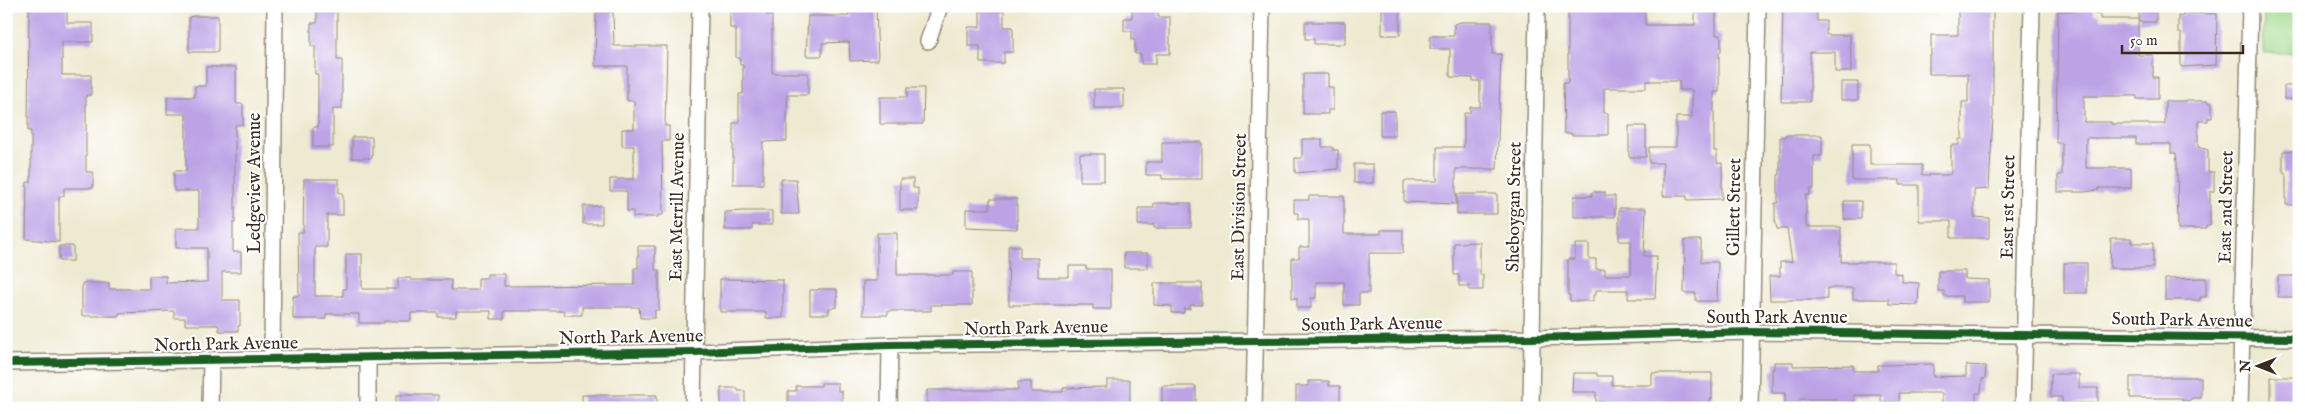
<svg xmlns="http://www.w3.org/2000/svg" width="2305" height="414" font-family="'IM FELL English',serif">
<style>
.green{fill:#a0d98c;stroke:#6e8255}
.building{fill:#bca3e6}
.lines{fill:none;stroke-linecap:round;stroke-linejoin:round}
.street-casing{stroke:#948a78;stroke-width:18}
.street{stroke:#fff;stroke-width:15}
.cycleway-casing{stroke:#fff;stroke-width:11}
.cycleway{stroke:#1b5e20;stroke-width:8}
.labels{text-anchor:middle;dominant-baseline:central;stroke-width:4;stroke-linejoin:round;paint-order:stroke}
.street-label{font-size:18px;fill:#3b2a1e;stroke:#fff}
</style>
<rect width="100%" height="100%" fill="#fff"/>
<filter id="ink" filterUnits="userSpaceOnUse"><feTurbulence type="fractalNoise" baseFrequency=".02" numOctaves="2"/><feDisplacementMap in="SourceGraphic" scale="10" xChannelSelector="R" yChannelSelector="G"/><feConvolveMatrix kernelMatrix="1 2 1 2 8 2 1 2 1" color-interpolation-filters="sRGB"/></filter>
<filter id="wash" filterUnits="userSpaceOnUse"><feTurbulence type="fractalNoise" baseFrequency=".0096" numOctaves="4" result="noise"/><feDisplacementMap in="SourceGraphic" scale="20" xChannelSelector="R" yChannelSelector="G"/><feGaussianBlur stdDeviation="1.12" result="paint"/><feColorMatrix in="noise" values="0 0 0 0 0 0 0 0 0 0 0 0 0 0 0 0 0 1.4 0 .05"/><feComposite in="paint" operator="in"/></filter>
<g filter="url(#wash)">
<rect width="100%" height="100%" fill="#eeead1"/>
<path class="green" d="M2264 6H2299V53H2263Z"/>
<g id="blocks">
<path class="building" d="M29 6H67V23H93V42H62V75H91V95H86V172H93V188H64V196H59V242L26 239 27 182H31V131H28Z
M317 6H337V60H342V109H333V147H313V127H318V74H315V46H311V23H317Z
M849 6H876L878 60 850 61 849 42 822 43V56H806L808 16H849Z
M1382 6H1400V35H1382Z
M1568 6H1645V25H1695V6H1716V35H1721V52H1719V92H1714V151H1717V163H1722V199L1687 200V196H1663V163H1649V147H1676V117H1692V90H1679V81H1646V88H1604V113H1608V135H1571V133H1564L1563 83H1568Z
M1783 6H1817V21H1826V35H1850L1851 72H1835V52H1810V102H1781Z
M1958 6H1993V116L1989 189 1974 190V217L1989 218V238H1951V221H1919V185H1900V180H1852V144H1870V165H1922V175H1949L1951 173V145H1959V139H1962V102H1968V74H1929V55H1931V35H1958Z
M2139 6H2156V22H2139Z
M1132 7H1158V17H1170V54H1156V64H1141V54H1135V40H1132V31H1124V18H1132Z
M2073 7H2094V14H2100V19H2138V55H2153V77H2158V99H2137V96H2084V122H2111V124H2165V101H2208V103H2212V118H2208V121H2198V147L2208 150V172H2214V191H2210V226H2206V229H2178L2177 163 2176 153H2171V144H2136V138H2086V168H2131V188H2099V190L2084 192H2058V175H2062V143H2056L2058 11H2073Z
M730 10H766V15H772V73H808V95H787V141L763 142V184H733V123H739V94H743V65H740V58H736V28H730Z
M980 11H1004V27H1013V52H1004V63H980V46H968V27H980Z
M596 12H613L614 46H667L665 126H669V141H662L663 215H658V217H633V211H627V191H610V179H634V146H622V129H634V101H627V66H595Z
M2183 13 2217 14 2216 65 2181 67V33H2178V16H2183Z
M194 16H218V52H189V17Z
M1305 22H1345V44H1314V39H1305Z
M1461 22H1492V54H1501L1497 169H1456V204L1404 202V181H1437V147H1464V113H1470V107H1480V81H1473V78L1450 77V49H1430V36H1454V24Z
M206 67H236V102L237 104H243V124L235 125V223H233V252H241V272H222V300H240V326H238V331H219V326L217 325H185V318H174V311L119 313V316H82V283H109V289H149V276H166V283L207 282V248H176V228H199V191H174V171H186V114H167V97H195V86H206Z
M1303 74H1328V87H1333V110H1328V114H1303Z
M1841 82H1858V100H1841Z
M2284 86H2299V99H2284Z
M907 88H924L923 124H880V97H907Z
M1094 89H1124V108H1094Z
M1380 111H1395V136H1380Z
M1629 126H1646V157H1629Z
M1785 135H1822V156H1814V189H1810V195H1806V227H1841V262H1894V273L1902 274V282L1919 283 1918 305 1889 304V299H1853V288H1827V299L1820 300H1770L1769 276H1780V262H1792L1787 229H1777L1775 220V203H1778V175H1780V137H1785Z
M352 137H372V158H352Z
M1302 139H1322V147H1333V150H1338V169L1295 173V158H1302Z
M1162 142H1202V179H1162V175H1146V162H1162Z
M2283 151H2299V205H2286V173H2283Z
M1080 154H1104V181H1080Z
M1354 164H1373V183H1354Z
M304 179H339V193H343V215H327V247H315V296H343V289H346V254H362V289H398V278H411V280H451V290H478V278H487V274H504V286L634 285V268H638V246H655V270H659V310H655V318H640L639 307H582V315H564V311H504V319H491V311H456V317H438V313H411V321H384V323H359V314H326V319H293V296H299L298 232H303Z
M781 179H796L799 214H781Z
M900 179H913V188H918V210H900Z
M1592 192H1605V196H1615V217H1574V196H1592Z
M1457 194H1497V214H1457Z
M1309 196H1344V234H1381V230H1403V253H1369V293H1359V305H1344V282H1316V298H1311V308H1297V298H1292V258H1299V247H1309V219H1298V213H1294V200H1309Z
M990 199H1017V229L966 227V209H990Z
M1844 201H1861V219H1844Z
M1154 203H1191V228H1154V225H1138V208H1154Z
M583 206H602V224H583Z
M1619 208H1646L1644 256H1657L1655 299H1628V290H1596V295H1593V301H1570V295H1568V259H1575V244H1589V259H1596V269H1605V275H1631V241H1619Z
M743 211H772V225H752V230H725V212Z
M877 233H897V275H953V272H972V305H931V311H888V315H863V281H877Z
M2111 238H2131V243H2153V268H2110Z
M1685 240H1701V262H1718L1717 301H1696V293H1684Z
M1480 242V275H1483V290H1469V286H1459V275H1454V243Z
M59 246H73V261H59Z
M1008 246H1020V258H1038V277H1069V266H1086V269H1111V309H1093V305H1009Z
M1124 253H1148V268H1124Z
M2064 263H2087V293H2064Z
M1938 271H1965V279L1989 280V302H1962V296H1944V291H1938Z
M2278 276H2297V297H2278Z
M2206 278V297H2200V300H2165V279Z
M720 279 783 280V318H766V312H720Z
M1154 283H1202V305H1190V309H1184V313H1172V306L1154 305Z
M818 289H837V307L829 308V314H810V290H818Z
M1774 362H1793V366L1853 365V371H1878V365L1933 364V377L1966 376V365L1986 366 1985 379H1982L1981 393H1976V408H1942V393H1899V402H1881V395H1854V402H1850V408H1836V399H1800V408H1785V393H1772V369H1774Z
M1573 373H1597V376H1612V385H1652V373H1712V399H1710V408H1698V406L1625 408V402H1596V392H1572Z
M2051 374H2079V388H2098V403H2062V397H2051Z
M2130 377H2201V398H2192L2189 401H2183L2181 398H2130Z
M2271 377H2299V403H2271Z
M1107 380H1130V408H927V390H1018V382H1031V392H1063V388L1107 387Z
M1308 381H1329V386H1340V408H1296V386H1308Z
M821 383H838V391H842V408H819V405H788V391H796V386H821Z
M1162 386H1196V408H1162Z
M721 388H738V391H745V406L742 408 721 407Z
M396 395H438V408H396Z
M582 395H657V408H582Z"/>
</g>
</g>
<g filter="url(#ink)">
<use href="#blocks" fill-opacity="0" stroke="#948a78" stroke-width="1"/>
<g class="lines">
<g class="street-casing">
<path id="street" d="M928 41 940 6
M272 359 275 6
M6 363 694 352 890 345 1532 338 1751 332 2299 338
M210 408 211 360
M368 408V357
M693 408 700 6
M889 408 890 345
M1254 408 1262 6
M1531 408 1537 6
M1750 408 1758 6
M2023 408 2032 6
M2240 408 2250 6"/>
</g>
<use href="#street" class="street"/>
<g class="cycleway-casing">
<path id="cycleway" d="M6 363 694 352 890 345 1532 338 1751 332 2299 338"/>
</g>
<use href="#cycleway" class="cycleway"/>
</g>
</g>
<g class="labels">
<g class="street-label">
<text transform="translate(255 183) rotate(-90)">Ledgeview Avenue</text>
<text transform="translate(678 207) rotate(-89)">East Merrill Avenue</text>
<text transform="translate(1240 207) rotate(-89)">East Division Street</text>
<text transform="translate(1515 207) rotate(-89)">Sheboygan Street</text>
<text transform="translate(1735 207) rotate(-89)">Gillett Street</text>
<text transform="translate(2009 207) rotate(-89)">East 1st Street</text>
<text transform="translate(2227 207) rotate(-89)">East 2nd Street</text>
<text x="1777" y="318">South Park Avenue</text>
<text transform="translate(2182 321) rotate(1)">South Park Avenue</text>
<text transform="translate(1372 325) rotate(-1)">South Park Avenue</text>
<text transform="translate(1036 329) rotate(-1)">North Park Avenue</text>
<text transform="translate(631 338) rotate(-1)">North Park Avenue</text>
<text transform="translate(226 345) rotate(-1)">North Park Avenue</text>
</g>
</g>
<rect width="2305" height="414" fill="none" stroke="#fff" stroke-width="25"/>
<g transform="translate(2258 366) rotate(270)" stroke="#ffffff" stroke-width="4" paint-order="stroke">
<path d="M0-4L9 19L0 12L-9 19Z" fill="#3b2a1e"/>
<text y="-8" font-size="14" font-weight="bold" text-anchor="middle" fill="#3b2a1e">N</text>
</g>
<path d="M2122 45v8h121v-8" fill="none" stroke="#3b2a1e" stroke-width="2.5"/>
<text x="2130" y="45" font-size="15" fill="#3b2a1e" stroke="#ffffff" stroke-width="4" paint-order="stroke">50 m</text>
</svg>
